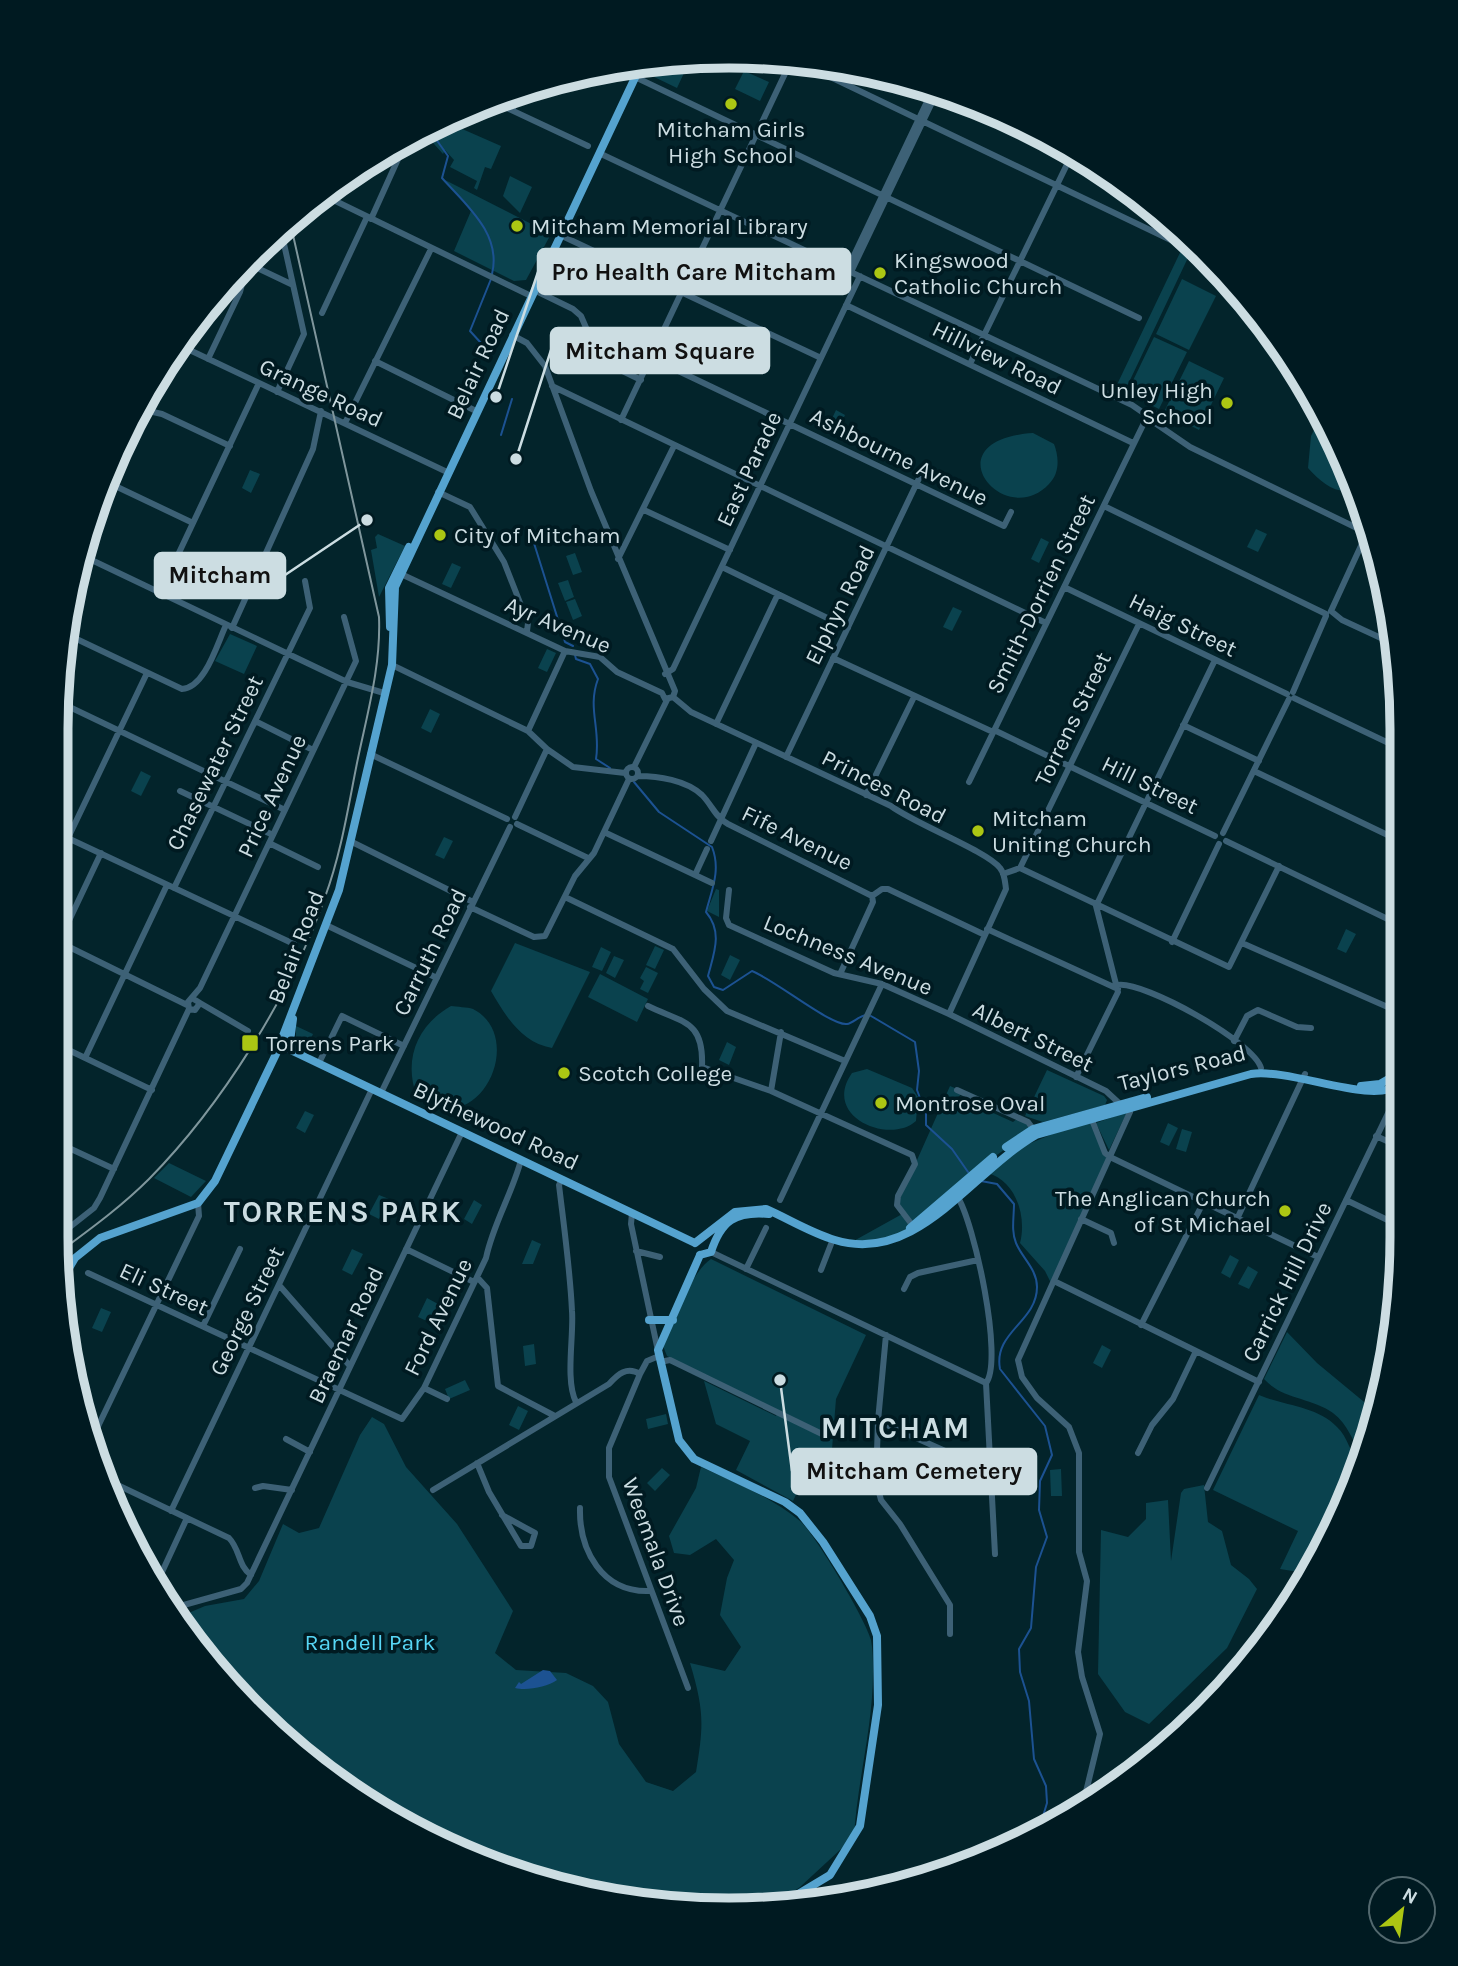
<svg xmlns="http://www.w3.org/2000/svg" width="1458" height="1966" font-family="Karla,sans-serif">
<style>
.green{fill:#0a424e}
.water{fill:#1c5292}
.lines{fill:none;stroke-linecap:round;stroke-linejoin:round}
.stream{stroke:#1c5292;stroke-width:2}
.minor{stroke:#3d6176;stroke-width:6}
.major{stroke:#55a3cf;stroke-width:8}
.rail{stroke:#7f969c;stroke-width:2}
.poi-dot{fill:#acc613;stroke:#001a21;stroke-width:2.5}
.labels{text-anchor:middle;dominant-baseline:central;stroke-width:7;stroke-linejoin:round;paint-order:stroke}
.poi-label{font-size:23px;fill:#ccdde2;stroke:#001a21;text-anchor:start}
.street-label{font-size:23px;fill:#ccdde2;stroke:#001a21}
.park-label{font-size:23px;fill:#57d7f6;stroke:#001a21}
.district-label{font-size:30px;font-weight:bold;letter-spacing:2px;fill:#ccdde2;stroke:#001a21}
.rim{fill:none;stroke:#ccdde2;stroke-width:9}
.leader{fill:none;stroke:#ccdde2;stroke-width:2.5}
.callout-dot{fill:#ccdde2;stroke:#001a21;stroke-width:2.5}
.callout{fill:#ccdde2;stroke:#ccdde2;stroke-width:2.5}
.callout-label{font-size:24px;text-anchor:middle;font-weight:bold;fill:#111}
</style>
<rect width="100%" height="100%" fill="#03242b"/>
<path class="green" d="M691 58 677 88 648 74 654 63Z
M744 71 769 82 760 101 735 89Z
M444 121 501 146 491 169 485 167 477 190 474 188 477 181 450 167 454 160 445 150 443 154 426 135 419 133Z
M510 176 532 187 520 213 503 196Z
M445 180 551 234 526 280 514 281 454 251 471 211Z
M1187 238 1194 245 1122 397 1113 393Z
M1182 279 1216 296 1189 350 1156 334Z
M1154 337 1187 352 1159 409 1127 393Z
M1189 361 1224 378 1199 430 1164 412Z
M836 410 845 415 836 434 827 429Z
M1320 418 1351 471 1355 490C1335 495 1321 482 1308 468L1311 436Z
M1033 433 1054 444C1059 457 1060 473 1049 484 1004 532 929 440 1033 433Z
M250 470 260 474 251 493 242 488Z
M1256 529 1267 534 1258 552 1247 547Z
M378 534 405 546 379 597 371 550 377 548 375 537Z
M1041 538 1049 542 1039 563 1031 559Z
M575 553 582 572 573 575 566 556Z
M452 563 461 567 451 588 442 584Z
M568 580 574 597 565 601 558 583Z
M575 599 582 616 573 620 566 602Z
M953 607 962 611 952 631 943 627Z
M230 634 257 646 244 674 215 661Z
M547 649 556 653 547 672 538 668Z
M430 709 440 714 431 733 421 728Z
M141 771 151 776 141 796 131 791Z
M444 837 453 841 444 859 435 855Z
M716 889 719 890V917L707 911Z
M1346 929 1356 934 1346 953 1337 949Z
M515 943 590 972 552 1048C522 1043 506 1017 491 991Z
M655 946 664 950 655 969 646 965Z
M601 947 611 952 602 971 592 967Z
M730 955 740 960 730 980 721 975Z
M614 956 624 960 615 978 606 973Z
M646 967 658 973 648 993 640 989 644 981 640 978Z
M600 974 648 999 637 1022 588 997Z
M451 1006C457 1007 467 1007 473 1009 528 1037 479 1144 417 1097 403 1060 417 1025 451 1006Z
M296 1026 313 1034 306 1049 296 1039Z
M727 1042 736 1047 729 1065 719 1060Z
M867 1069 912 1088 918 1097 916 1121C890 1145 821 1117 852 1073Z
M1047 1070 1104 1096 1107 1100 1105 1105 1043 1122 1025 1116Z
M950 1086 964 1092 958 1097 1013 1122 1018 1118 1033 1129 983 1165 913 1233 850 1243 904 1213 897 1205Z
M305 1111 314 1115 305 1133 296 1128Z
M1127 1112 1109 1150 1096 1123Z
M1091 1118 1110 1157 1051 1283 1045 1271 1020 1243C1027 1217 1016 1180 987 1173L1026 1145Z
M1168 1123 1178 1128 1169 1146 1160 1142Z
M1182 1129 1192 1132 1186 1152 1176 1149Z
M169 1163 206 1181 191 1197 154 1178Z
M379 1195 389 1199 379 1219 369 1214Z
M474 1200 482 1205 472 1224 464 1219Z
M532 1240 541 1244 533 1264H522Z
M352 1249 363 1254 352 1275 342 1270Z
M1230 1255 1239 1260 1230 1278 1221 1273Z
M711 1259 866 1335 836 1399 829 1487 803 1480 793 1501 736 1470 750 1441 716 1424 704 1381 776 1416 778 1411 667 1356 663 1346C674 1322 690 1273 711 1259Z
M1248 1266 1258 1272 1249 1289 1238 1284Z
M427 1298 438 1304 429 1322 418 1317Z
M101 1308 111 1312 102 1332 92 1328Z
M1287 1332 1317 1363 1375 1411 1364 1458C1353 1443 1348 1424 1333 1413 1311 1397 1283 1400 1264 1379Z
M534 1344 536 1364 525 1366 523 1346Z
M1102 1345 1111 1350 1102 1368 1093 1363Z
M465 1380 470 1390 449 1399 445 1389Z
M1259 1395C1284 1406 1317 1406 1337 1427 1348 1437 1350 1454 1361 1465L1311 1574 1280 1569 1298 1531 1213 1490Z
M518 1406 528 1411 519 1430 509 1425Z
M666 1414 668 1424 648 1429 646 1419Z
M372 1417 384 1424 406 1467 457 1524 513 1611 495 1653 516 1670 566 1673 593 1686 608 1702 619 1744 646 1782 673 1791 696 1772C704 1724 704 1710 690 1663L725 1671 741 1647 720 1615 727 1578 734 1560 716 1539 690 1555 674 1553 669 1536 696 1488 701 1467C734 1482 771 1497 800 1521 815 1534 866 1620 871 1640 873 1650 873 1662 873 1672 873 1728 857 1782 854 1837L800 1887 770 1908 597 1897 534 1875 533 1871H520L431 1840 253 1713 179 1617 205 1606 244 1599 259 1581 283 1524 299 1533 319 1528 360 1435Z
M662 1468 670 1475 655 1491 647 1483Z
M1061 1469 1062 1496H1051L1050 1470Z
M1204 1485 1208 1522 1222 1531 1231 1565 1249 1579 1257 1589 1227 1648 1149 1724 1125 1712 1098 1674 1101 1530 1128 1537 1146 1519V1503L1168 1500 1171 1561 1181 1493 1184 1489Z"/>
<path class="water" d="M543 1670 550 1671 557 1680C547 1687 527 1691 515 1688L519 1682 521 1684Z"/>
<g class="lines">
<path class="stream" d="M428 128 448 156 442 178C466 205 502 234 492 274
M481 343 470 331 491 279
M501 435 512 399
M533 540 565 642 573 646
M575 655 576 659 590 664 598 679C587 708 601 729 596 759L610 768
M634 782 659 812 712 847C721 870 712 889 706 912 723 932 714 953 708 976L714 987 723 990 752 971C775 980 831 1026 847 1024 853 1023 859 1016 866 1015
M871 1016 915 1042 919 1071 917 1090 926 1114V1125L952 1149 968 1172
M981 1181 997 1184 1014 1204C1014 1217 1011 1231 1016 1243 1022 1258 1037 1269 1037 1287 1037 1322 993 1332 1000 1369L1045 1426 1052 1455 1040 1481 1039 1510 1047 1537 1036 1567 1031 1628 1019 1649 1020 1672 1029 1701 1034 1759 1046 1786 1047 1803 1041 1823"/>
<path class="minor" d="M797 61 1175 242
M635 77 1139 318
M494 102 588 146
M512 110 520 92
M599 153 1132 405 1145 414
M321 194 531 296
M371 219 403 148 398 146
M560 235 821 358
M253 266 293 285
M847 270 933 89
M851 272 938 90
M534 290 573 309 581 316 600 360 641 380
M846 305 1133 443
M322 313 367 217
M512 335 527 343 545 366 591 491 675 691 673 697
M179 345 447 472
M651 358 1004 526 1011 512
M208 359 240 292 244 276
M375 361 476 411
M970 364 1073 152
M552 386 1046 623
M277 392 304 334 282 235
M144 410 162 414 230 446
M1145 414H1155V423
M621 420 791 61
M345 423 431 249
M1155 423 1190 447 1363 531
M111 484 193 523
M438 492 470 507 504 562 528 623 527 631
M1104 506 1326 614
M644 510 730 550
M79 554 347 682 384 693
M618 559 674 446
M722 567 848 628
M401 574 565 651 600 657 617 672 662 693 665 699 673 697
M1064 587 1287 694
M160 593 259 383
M1331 611 1365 537
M1331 611 1342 620 1396 645
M232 628 313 449 321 411
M66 634 182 689C205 688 217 644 226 625
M833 658 993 732
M392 665 528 731 547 749 573 767 625 773
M665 674 673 669 860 276
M1293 692 1326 616
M673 697 691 712 891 806C915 824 987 851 1000 868 1005 874 1005 882 1006 889L949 1014 1106 1091 1120 1104
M1294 698 1397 747
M57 701 285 810
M255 721 313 750
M716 724 778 594
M1183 725 1259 761
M994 730 1215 836
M528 731 565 651
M370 754 507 819
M786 757 924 468
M626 773a6 6 0 1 1 12 0a6 6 0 1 1-12 0Z
M634 767 667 700
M1254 771 1398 840
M638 776C658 776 686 780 702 795 712 805 715 817 728 824L872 896
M969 782 1144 423
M180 791 273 835
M866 795 914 697
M515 817 547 749
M517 824 588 858
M604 832 712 883
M57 833 294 944
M1223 833 1289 699
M68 838 147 673
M711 841 756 743
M1226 841 1398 924
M352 842 473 902
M269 843 318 867
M1020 868 1139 624
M1003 874 1020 868 1229 967 1279 866
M695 875 707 849
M174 888 310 608 305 581
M729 890 726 918 729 925 834 973 882 984 949 1014
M872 896 882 889H888L985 935
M565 897 673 949 704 989 727 1011 845 1061
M470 907 534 937 545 936 575 876 594 853 629 779
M326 925 437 978
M987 929 1118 989
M57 941 187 1005
M1172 942 1219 844
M1242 943 1399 1012
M57 946 101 853
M841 972 873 902 872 896
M1118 985C1144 981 1254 1042 1261 1068
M192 998 200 1003 195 1010 189 1009 188 1002 200 988 356 661 344 617
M200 1003 248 1031
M648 1006C683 1023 704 1020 702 1067L771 1091
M781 1032 771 1091 912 1155 915 1164 898 1196 897 1205 913 1226
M1234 1041 1247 1016 1258 1010 1297 1027 1311 1028
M56 1044 152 1090
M85 1058 167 885
M319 1063 342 1016 404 1046
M1076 1077 1118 992 1096 906 1215 660
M957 1090 1028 1122 1034 1130
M381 1093 510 827
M1090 1115 1105 1153 1110 1157 1318 1257
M1376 1136 1400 1147
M56 1142 114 1169
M562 1179 559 1185C564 1227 570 1269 572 1311 574 1335 565 1381 576 1402
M957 1196C974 1221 1004 1360 986 1383
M780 1200 882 984
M1346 1200 1400 1226
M632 1213 631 1224 658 1351
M56 1218 66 1230
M1081 1219 1111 1233 1114 1243
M1237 1219 1305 1074
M56 1238 94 1208 100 1198 189 1009
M406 1249 474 1282
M636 1251 660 1257
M711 1252 986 1383
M746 1269 766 1228
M821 1270 833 1239
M88 1273 402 1419 424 1388 486 1258C493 1224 512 1194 521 1160
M477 1277 487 1288 498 1386 553 1415
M1054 1281 1259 1382
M279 1285 350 1366
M904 1289 910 1277 918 1273 978 1260
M1141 1325 1203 1203
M203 1326 240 1249
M886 1335 878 1421 876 1481 881 1500 900 1524 950 1605V1634
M1382 1351 1386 1354
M659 1356 647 1361 640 1374 609 1448V1477L688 1688
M660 1362 670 1360 824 1435
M986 1383 995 1554
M424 1388 447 1399
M878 1421 990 1471
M286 1439 310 1452
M91 1441 199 1216 198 1203
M1138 1453 1152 1425 1173 1399 1196 1351
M477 1463 489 1492 521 1546H531L535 1533 502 1515
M107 1480 229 1538C240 1549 238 1566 251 1575
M255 1488 263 1486 292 1490
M1207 1488 1392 1105 1393 1099 1389 1091
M433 1490 609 1384C618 1374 627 1366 640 1374
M580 1508C579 1550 602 1593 650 1591
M171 1511 372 1089
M155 1585 162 1595
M156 1585 187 1518
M173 1608 241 1589 247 1583 462 1132
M1084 1800 1100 1734 1082 1677 1078 1652 1087 1581 1079 1552V1453L1069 1427 1037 1398 1022 1377 1018 1360 1130 1112"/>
<path class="major" d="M390 627 389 588 409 547
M293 1019 290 1041 297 1052
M280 1045 695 1243
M1361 1086 1380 1084 1399 1073
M1006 1147 1033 1129 1147 1097
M910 1228 993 1157
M695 1243 735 1212 766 1209C789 1219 811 1233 835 1240 917 1265 970 1173 1036 1135L1251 1074C1292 1068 1371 1105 1399 1085
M700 1255 658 1350 679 1440 694 1459 785 1502 800 1513 823 1542 870 1616 877 1636 878 1705 860 1826 830 1875 775 1908
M700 1255 711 1252C721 1221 735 1211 769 1214
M62 1280 75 1258 100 1238 198 1203 215 1181 276 1054 339 890 392 665 395 587 641 65
M649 1320H673"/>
<path class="rail" d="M58 1253C89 1230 121 1207 149 1179 221 1106 291 995 325 897 341 854 348 808 357 763 367 714 381 667 379 617L291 226"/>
</g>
<g class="poi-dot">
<circle cx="731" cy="104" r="7"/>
<circle cx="517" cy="226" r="7"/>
<circle cx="880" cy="273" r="7"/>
<circle cx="1227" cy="403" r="7"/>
<circle cx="440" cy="535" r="7"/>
<circle cx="978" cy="831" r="7"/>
<rect x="241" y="1034" width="18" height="18" rx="3.5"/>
<circle cx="564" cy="1073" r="7"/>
<circle cx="881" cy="1103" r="7"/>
<circle cx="1285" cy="1211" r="7"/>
</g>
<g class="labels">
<g class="poi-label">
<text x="731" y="129" text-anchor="middle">Mitcham Girls<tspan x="731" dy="26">High School</tspan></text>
<text x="531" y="226">Mitcham Memorial Library</text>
<text x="894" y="260">Kingswood<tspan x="894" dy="26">Catholic Church</tspan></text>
<text x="1213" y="390" text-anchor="end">Unley High<tspan x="1213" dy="26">School</tspan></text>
<text x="454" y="535">City of Mitcham</text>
<text x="992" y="818">Mitcham<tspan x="992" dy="26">Uniting Church</tspan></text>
<text x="266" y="1043">Torrens Park</text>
<text x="578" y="1073">Scotch College</text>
<text x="895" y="1103">Montrose Oval</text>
<text x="1271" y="1198" text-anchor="end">The Anglican Church<tspan x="1271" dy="26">of St Michael</tspan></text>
</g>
<g class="street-label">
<text transform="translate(997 358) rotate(26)">Hillview Road</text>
<text transform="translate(478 364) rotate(-65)">Belair Road</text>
<text transform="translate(321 393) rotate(25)">Grange Road</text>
<text transform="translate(899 457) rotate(26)">Ashbourne Avenue</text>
<text transform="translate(749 469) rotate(-65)">East Parade</text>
<text transform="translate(1041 594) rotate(-64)">Smith-Dorrien Street</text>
<text transform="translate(840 605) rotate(-64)">Elphyn Road</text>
<text transform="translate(558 625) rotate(23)">Ayr Avenue</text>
<text transform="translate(1183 625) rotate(26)">Haig Street</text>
<text transform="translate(1073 719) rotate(-64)">Torrens Street</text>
<text transform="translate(215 763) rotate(-64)">Chasewater Street</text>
<text transform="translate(1150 785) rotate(26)">Hill Street</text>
<text transform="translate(884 787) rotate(27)">Princes Road</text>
<text transform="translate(272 796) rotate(-65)">Price Avenue</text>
<text transform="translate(797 838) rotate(26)">Fife Avenue</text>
<text transform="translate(296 947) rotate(-69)">Belair Road</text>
<text transform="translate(430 952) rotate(-64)">Carruth Road</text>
<text transform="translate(848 955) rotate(22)">Lochness Avenue</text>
<text transform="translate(1033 1037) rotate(26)">Albert Street</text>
<text transform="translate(1182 1068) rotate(-14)">Taylors Road</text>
<text transform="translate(496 1126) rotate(25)">Blythewood Road</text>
<text transform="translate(1287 1282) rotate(-64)">Carrick Hill Drive</text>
<text transform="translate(164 1289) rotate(25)">Eli Street</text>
<text transform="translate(247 1311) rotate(-64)">George Street</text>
<text transform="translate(438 1317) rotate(-64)">Ford Avenue</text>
<text transform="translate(346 1335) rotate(-65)">Braemar Road</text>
<text transform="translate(656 1552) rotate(70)">Weemala Drive</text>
</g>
<g class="park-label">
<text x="370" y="1642">Randell Park</text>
</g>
<g class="district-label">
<text x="343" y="1212">TORRENS PARK</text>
<text x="896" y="1428">MITCHAM</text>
</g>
</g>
<path d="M0 0H1458V1966H0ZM729 68H729A661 661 0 0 1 1390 729V1237A661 661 0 0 1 729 1898H729A661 661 0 0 1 68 1237V729A661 661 0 0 1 729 68Z" fill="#001a21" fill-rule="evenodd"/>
<path class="rim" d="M729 68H729A661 661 0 0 1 1390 729V1237A661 661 0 0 1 729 1898H729A661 661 0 0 1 68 1237V729A661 661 0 0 1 729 68Z"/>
<path class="leader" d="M496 397L538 272M516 459L551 350M367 520L285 575M780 1380L792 1471"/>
<g class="callout-dot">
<circle cx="496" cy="397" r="7"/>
<circle cx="516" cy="459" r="7"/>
<circle cx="367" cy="520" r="7"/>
<circle cx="780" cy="1380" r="7"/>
</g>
<g class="callout">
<rect x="538" y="249" width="312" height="45" rx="7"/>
<rect x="551" y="328" width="218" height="45" rx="7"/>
<rect x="155" y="553" width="130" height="45" rx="7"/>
<rect x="792" y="1449" width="244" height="45" rx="7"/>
</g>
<g class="callout-label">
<text x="694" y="280">Pro Health Care Mitcham</text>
<text x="660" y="359">Mitcham Square</text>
<text x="220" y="583">Mitcham</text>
<text x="914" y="1479">Mitcham Cemetery</text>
</g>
<g transform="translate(1402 1910) rotate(29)"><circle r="33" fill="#001a21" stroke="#52686e" stroke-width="2"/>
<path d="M0-5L12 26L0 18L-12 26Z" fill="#acc613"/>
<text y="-10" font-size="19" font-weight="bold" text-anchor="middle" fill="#ccdde2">N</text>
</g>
</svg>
